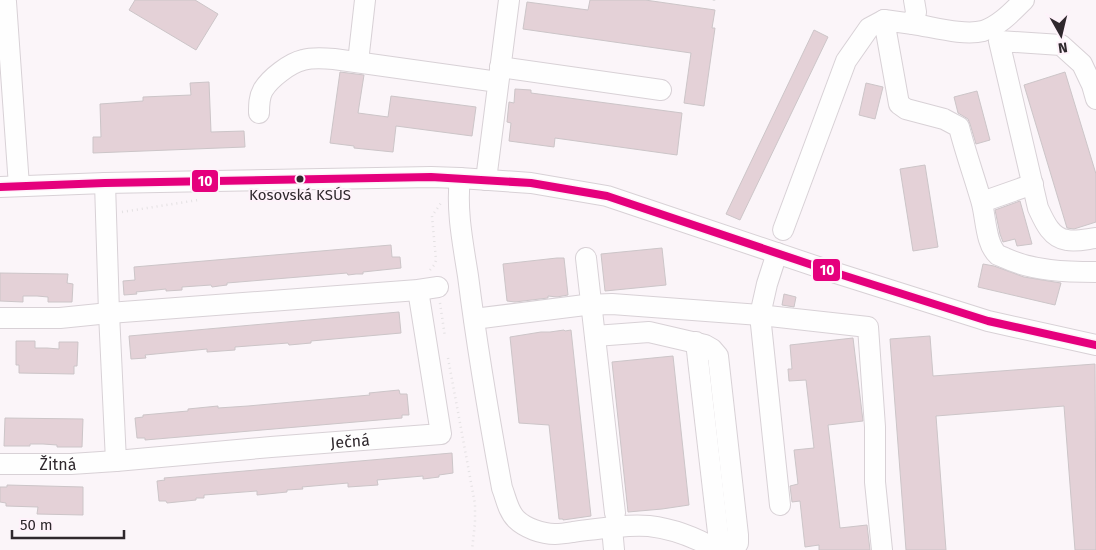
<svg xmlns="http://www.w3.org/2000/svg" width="1096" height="550" font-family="'Fira Sans',sans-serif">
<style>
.building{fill:#e4d1d7;stroke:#ccc5c8}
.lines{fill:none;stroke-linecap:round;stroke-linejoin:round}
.minor-casing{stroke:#d8d1d6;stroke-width:22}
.path{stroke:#e4e1e3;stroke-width:2.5;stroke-dasharray:1 4;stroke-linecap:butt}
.minor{stroke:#fefefe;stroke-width:20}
.bus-1-casing{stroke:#fef2fa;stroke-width:11}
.bus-1{stroke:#e5007d;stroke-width:8}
.bus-dot{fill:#2f282d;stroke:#fef2fa;stroke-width:2}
.labels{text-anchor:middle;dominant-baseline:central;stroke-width:4;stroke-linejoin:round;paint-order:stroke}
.bus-label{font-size:15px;fill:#2f282d;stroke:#fef2fa}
.street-label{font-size:16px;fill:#2f282d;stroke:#fef2fa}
.line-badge{stroke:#fef2fa;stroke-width:2}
.badge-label{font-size:14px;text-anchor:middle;font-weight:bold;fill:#fff}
</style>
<rect width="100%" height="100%" fill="#fbf5f9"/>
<path class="building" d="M135 0H195L218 14 196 50 129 10Z
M590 0H645L715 10 712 28H715L704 106 684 103 691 53 523 29 527 2 588 10Z
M814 30 828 37 740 220 726 214Z
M340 72 364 75 358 113 388 117 391 96 476 107 472 136 396 126 393 152 354 148V146L330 143Z
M1065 72 1096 174V222L1074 229 1067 228 1024 85Z
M209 82 211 132 244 131 245 147 93 153V137H101L100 104 143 101V97L191 95 190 83Z
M866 83 883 87 875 119 859 115Z
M515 89 531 90V93L682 113 677 155 555 138 554 147 509 141 511 123 507 122 509 102 514 103Z
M977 91 990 140 976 144 970 124 968 119 958 113 954 97Z
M925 165 938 247 913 251 900 169Z
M1020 201 1032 244 1017 246 1015 239 1003 242 1000 234 995 210Z
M391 245 392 257H400L401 268 363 272V274H356L348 275 347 273 227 283V285L219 286 212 287 211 285 182 287V290L166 291V289L136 292 137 294 124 295 123 281 135 280 134 267Z
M662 248 666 285 605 291 601 254Z
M557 258H564L568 295 557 297 548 296V298L515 302 507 301 503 264Z
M983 264 994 266 1024 277 1061 283 1055 305 978 287Z
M0 273 68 274 67 283 73 284 72 302H48V297L37 296H23V302L0 301Z
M784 294 796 297 794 307 782 305Z
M399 312 401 333 311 341V343L289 345 288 343 235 347V350L207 352V349L145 355 146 358 131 359 129 336Z
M564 330 565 331 571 330 591 516 563 520V519H559L549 425 519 423 510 337 541 332H550Z
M930 336 933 376 1095 364 1096 550H1075L1064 406 936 416 946 550H906L890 339Z
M853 338 863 421 828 425 840 528 867 525 870 550H819V545L805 547 800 501 792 502 790 486 798 484 794 450 814 448 806 380 789 381 788 369H792L790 345Z
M16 341H35V348H47L59 349V342H78L77 366H74V374L19 373V365H16Z
M673 356 689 505 662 509 628 512 612 362Z
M399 390 400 394H407L409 415H402V418L145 440V438H137L135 418 143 417V415L188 411V409L218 406V408L248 406 370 395 369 393Z
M5 418 83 419 82 447H57V445L43 444H30V446H4Z
M452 453 453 473 439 475V477L423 479V476L377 480 378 485 348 487V483L302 487 303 489 287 490V492L257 495V491L204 495V498H196V500L167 503 166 501H159L157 481 165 480 164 478Z
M7 485 83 487V515L37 514 38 507 6 506V503L0 502V487H7Z"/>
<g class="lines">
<g class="minor-casing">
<g id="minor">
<path d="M914 0 916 12 913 24 884 20 899 104 906 109 944 119 959 127C965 151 974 176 981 200 986 215 985 244 998 255 1000 256 1003 257 1005 258 1033 271 1066 272 1096 272"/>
<path d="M6 2 19 186"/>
<path d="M913 24C933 27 964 36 983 31 999 26 1012 12 1024 0"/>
<path d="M358 62 365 0"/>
<path d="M500 67 661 90"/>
<path d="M1096 99 1092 85 1082 64 1061 45 999 41 1038 208C1044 221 1051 238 1067 240 1076 242 1087 239 1096 238"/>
<path d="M259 113C259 105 259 97 263 90 270 78 290 63 303 60 313 57 324 58 334 59L498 82"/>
<path d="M460 178C456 210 463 244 468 276 477 347 489 418 502 488 506 498 508 511 516 519 525 528 542 534 555 534 561 534 567 533 573 532 597 529 625 524 649 526 675 529 695 537 717 550"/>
<path d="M486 180 509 0"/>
<path d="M105 183 109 313 116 461"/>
<path d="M0 187 105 183 431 177 460 178 531 183 607 196 836 273 988 321 1096 345"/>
<path d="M982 202 1033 184"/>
<path d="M783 230 846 61 869 28 884 20"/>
<path d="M777 253 767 284 760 315 780 505"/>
<path d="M586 258 615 513"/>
<path d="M0 318H60L109 313 418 290 438 287"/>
<path d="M474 319 585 305 612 304 760 315 868 327 875 427V482L882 550"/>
<path d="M595 336 649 332 705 345 712 349 718 356 738 535V543L734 550"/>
<path d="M696 342 720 550"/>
<path id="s1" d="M0 464H71L116 461 271 447 441 434 418 290"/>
<path d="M612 528 614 550"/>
</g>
</g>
<path class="path" d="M714 1V0
M122 212 198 200
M430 270 435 264 436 260 432 216 441 203
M440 303 445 337
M448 358 475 504V523L472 550"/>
<use href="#minor" class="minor"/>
<g class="bus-1-casing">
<path id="bus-1" d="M0 187 105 183 431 177 531 183 607 196 836 273 988 321 1096 345"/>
</g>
<use href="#bus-1" class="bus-1"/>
</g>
<circle class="bus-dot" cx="300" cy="179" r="4.5"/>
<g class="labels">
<g class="bus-label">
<text x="300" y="195">Kosovská KSÚS</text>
</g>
<g class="street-label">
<text stroke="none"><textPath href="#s1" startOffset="351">Ječná</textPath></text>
<text stroke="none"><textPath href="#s1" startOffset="58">Žitná</textPath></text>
</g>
</g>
<g class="line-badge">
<rect x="191" y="169" width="28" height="24" rx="5" fill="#e5007d"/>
<rect x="812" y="258" width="29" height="24" rx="5" fill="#e5007d"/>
</g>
<g class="badge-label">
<text x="205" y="186">10</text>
<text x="827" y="275">10</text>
</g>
<g transform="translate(1061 35) rotate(172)" stroke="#fef2fa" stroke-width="4" paint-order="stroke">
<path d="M0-4L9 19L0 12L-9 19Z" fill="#2f282d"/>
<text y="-8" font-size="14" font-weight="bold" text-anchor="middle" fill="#2f282d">N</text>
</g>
<path d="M12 530v8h112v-8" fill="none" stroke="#2f282d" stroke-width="2.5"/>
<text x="20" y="530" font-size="15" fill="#2f282d" stroke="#fef2fa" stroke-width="4" paint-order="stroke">50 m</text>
</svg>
